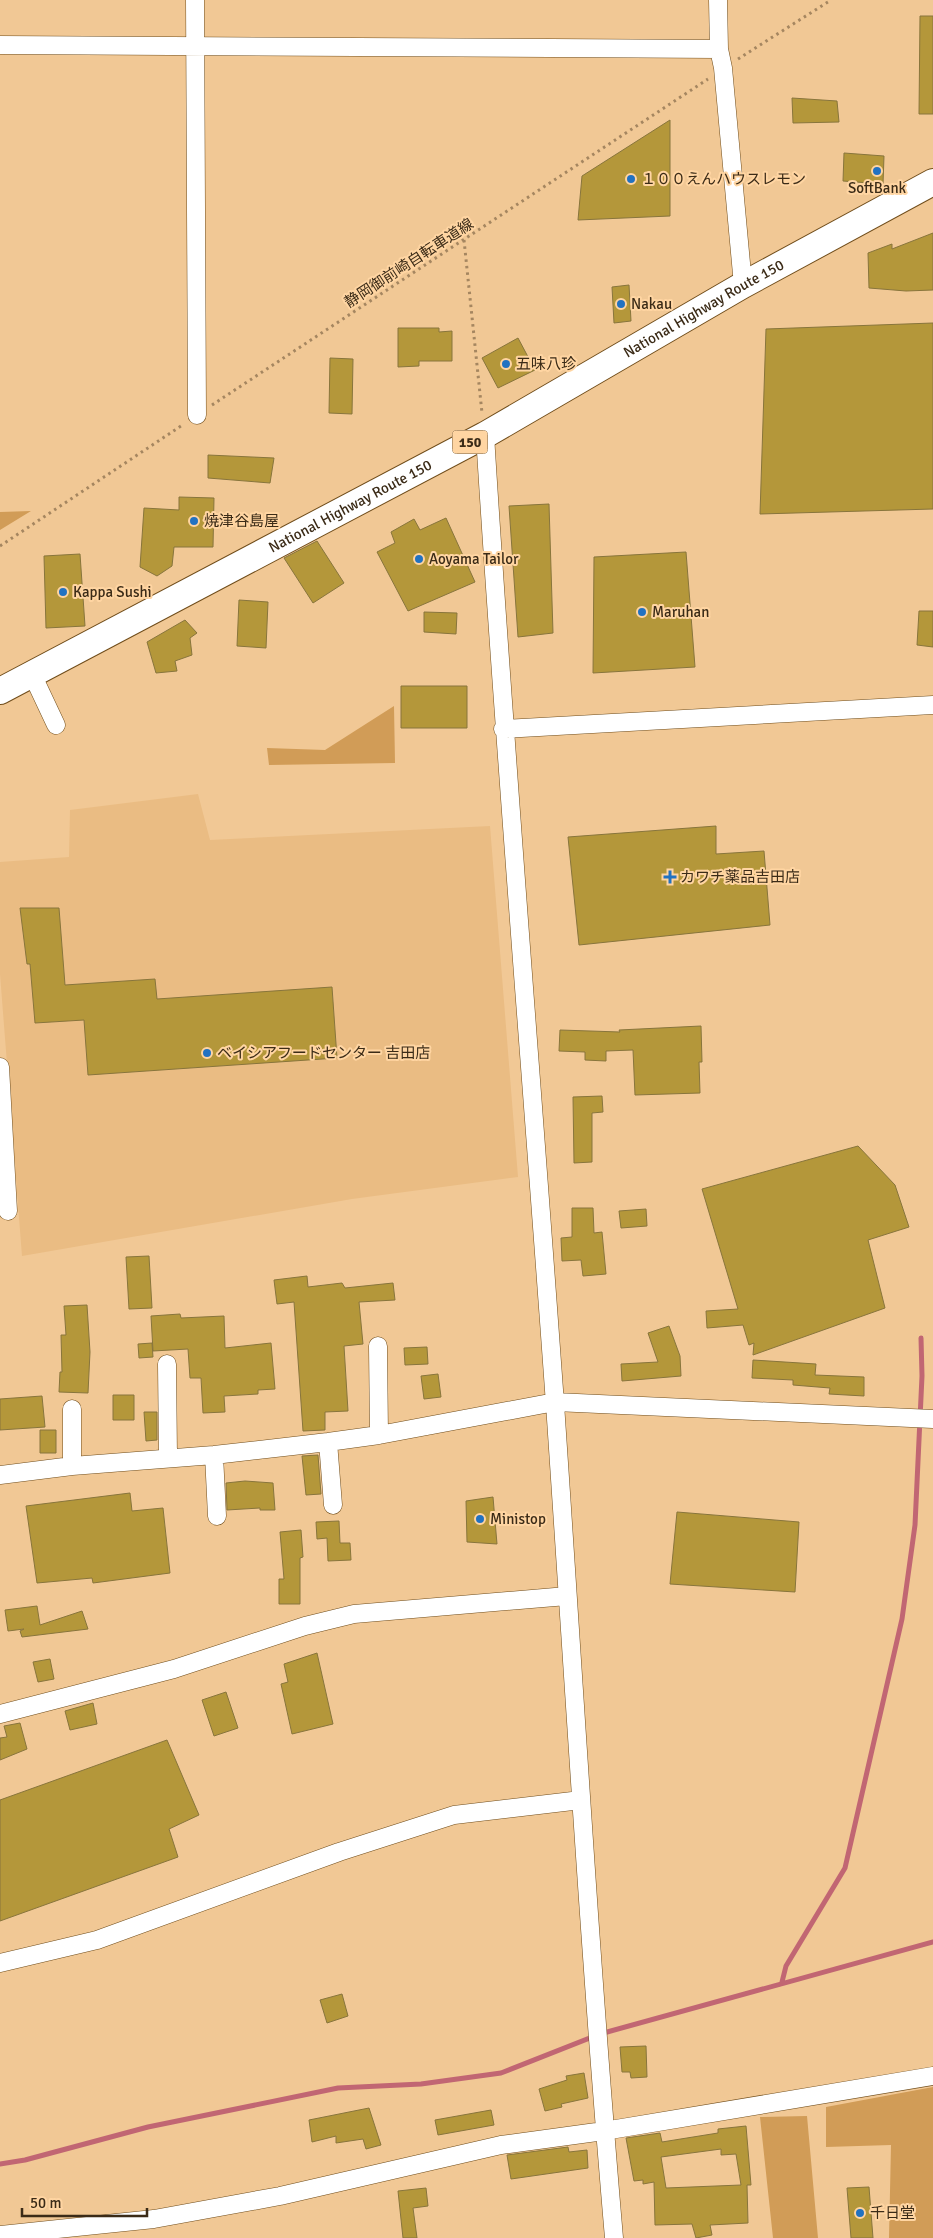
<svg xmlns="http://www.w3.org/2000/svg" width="933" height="2238" font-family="Signika,'Noto Sans JP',sans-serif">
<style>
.built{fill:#eabc83}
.green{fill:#d19c57}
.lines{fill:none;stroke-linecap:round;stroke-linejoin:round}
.stream{stroke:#c16673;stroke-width:5}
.building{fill:#b4973a;stroke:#88753c;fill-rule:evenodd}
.minor-casing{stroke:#704d1b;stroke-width:19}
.highway-casing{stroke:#704d1b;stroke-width:28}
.path{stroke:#a58660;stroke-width:3;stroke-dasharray:2.5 4;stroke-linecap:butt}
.minor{stroke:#fff;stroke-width:18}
.highway{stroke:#fff;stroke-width:26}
.poi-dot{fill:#2272c1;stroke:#ffd5a2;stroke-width:2}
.labels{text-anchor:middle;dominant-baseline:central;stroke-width:4;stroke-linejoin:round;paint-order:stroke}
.shield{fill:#ffd5a2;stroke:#765e41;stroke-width:1}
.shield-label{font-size:14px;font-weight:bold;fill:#3b2b17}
.poi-label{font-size:15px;fill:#3b2b17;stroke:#ffd5a2;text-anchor:start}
.street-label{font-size:15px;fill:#3b2b17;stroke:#ffd5a2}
</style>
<rect width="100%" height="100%" fill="#f1c895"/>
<path class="built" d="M198 794 210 840 490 826 518 1177 352 1199 22 1256 0 974V862L69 857 70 810Z"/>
<path class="green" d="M31 511 0 530V512Z
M394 706 395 763 269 765 267 748 325 750Z
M933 2087V2238H889L891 2145 826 2147V2107Z
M807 2116 818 2238H773L760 2117Z"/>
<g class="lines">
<path class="stream" d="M782 1982 786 1966 845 1868 902 1619 915 1525 922 1376 921 1338
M0 2164 25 2160 148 2127 338 2088 421 2084 501 2073 600 2034 933 1942"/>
</g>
<path class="building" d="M920 16H933V114H919Z
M792 98 837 101 839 122 793 123Z
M670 120V216L578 220 582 176Z
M844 153 884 156 883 184 843 181Z
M933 233V290L906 291 869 288 868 253 892 244V249Z
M629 285 631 321 614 323 612 287Z
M933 323V509L760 514 766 329Z
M398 328H439V332L452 331V361H419V366L398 367Z
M518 338 535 370 498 388 482 358Z
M330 358 353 359 352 414 329 413Z
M208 455 274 458 270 483 208 478Z
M179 497 214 498 213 547H174L172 566 157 576 140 567 144 508 179 510Z
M549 504 553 633 518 637 509 506Z
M446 518 475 582 408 611 377 552 395 543 391 532 414 519 420 530Z
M317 541 344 583 313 603 284 558Z
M686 552 695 667 593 673 594 557Z
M80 554 85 626 46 628 44 556Z
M239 600 268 602 266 648 237 646Z
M919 611H933V647L917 645Z
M424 612 457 613 456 634 424 632Z
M185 620 197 633 190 638 192 655 175 661 177 671 156 673 147 642Z
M401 686H467V728H401Z
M716 826V854L764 851 770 925 579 945 568 837Z
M20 908H59L65 985 155 979 157 999 332 987 337 1058 88 1075 84 1020 35 1023 30 964H27Z
M701 1026 702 1062H699L700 1093 635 1095 633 1050 606 1051V1061L585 1060V1052L559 1051 560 1030 620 1032 619 1030Z
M602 1096 603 1112 592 1113V1162L574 1163 573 1097Z
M858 1146 895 1185 909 1227 868 1240 885 1308 753 1355 754 1343 749 1345 743 1325 707 1328 706 1311 738 1309 702 1189Z
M572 1208H593L594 1233 602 1232 606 1274 583 1276 581 1260 562 1261 561 1238 572 1237Z
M646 1209 647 1226 621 1228 619 1211Z
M149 1256 152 1308 129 1309 126 1257Z
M307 1276 308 1287 342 1283 345 1288 393 1283 395 1300 359 1302 363 1344 344 1346 348 1411 325 1412V1430L303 1431 294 1302 277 1304 274 1280Z
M87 1305 90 1352 88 1393 59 1392 60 1372H62L61 1335H66L64 1306Z
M180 1314 181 1318 224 1316 225 1348 271 1343 275 1389 258 1390V1394L224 1396 225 1412 203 1413 201 1378H190L188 1349 153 1351 151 1316Z
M669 1326 680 1356 681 1376 622 1381 621 1364 658 1362 648 1333Z
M152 1343 153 1357 139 1358 138 1344Z
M427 1347 428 1364 405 1365 404 1348Z
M753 1360 816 1364 815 1375 864 1377V1396L829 1394 830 1388 793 1385V1380L752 1378Z
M438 1374 441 1397 424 1399 421 1376Z
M113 1395H134V1420H113Z
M42 1396 45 1427 0 1430V1399Z
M144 1412H157V1440L146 1441Z
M40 1430H56V1453H40Z
M318 1455 321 1494 306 1495 302 1456Z
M245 1481 273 1483 275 1510H260V1508L227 1510 226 1483Z
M130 1493 132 1511 163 1508 170 1573 93 1583 92 1578 37 1583 26 1506Z
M493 1497 497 1544 467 1542 466 1501Z
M677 1512 799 1522 795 1592 670 1584Z
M339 1521 340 1543H350L351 1560 328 1561 327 1538 317 1539 316 1522Z
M301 1530 303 1557 300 1558V1604H279V1579H284L280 1532Z
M37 1606 40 1625 82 1611 88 1629 22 1637 20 1631 24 1629 8 1631 5 1610Z
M317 1653 333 1724 292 1734 281 1684 288 1682 284 1664Z
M50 1659 54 1679 38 1682 33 1662Z
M226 1692 238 1728 214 1736 202 1700Z
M93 1703 97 1724 70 1730 65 1711Z
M20 1723 27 1749 0 1760V1738L7 1737 4 1726Z
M167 1740 199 1815 169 1829 178 1857 0 1921V1800Z
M342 1994 348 2016 327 2023 320 2000Z
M646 2046 647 2077 631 2078 630 2072H622L620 2047Z
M584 2073 588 2098 561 2104 562 2107 545 2111 539 2089 567 2080 566 2076Z
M369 2108 381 2145 366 2149 363 2139 336 2143V2136L312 2142 309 2120Z
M491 2110 494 2125 438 2135 435 2120Z
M746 2126 751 2185H747L748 2223 710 2225 712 2235 696 2238 692 2224 655 2225 654 2182 643 2184V2180L634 2181 626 2138 660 2133 662 2142 718 2133V2129ZM721 2149V2155L736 2154 741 2185 666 2188 661 2157Z
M568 2147 569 2152 587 2150 588 2168 511 2179 507 2155Z
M869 2187 873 2238H851L847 2188Z
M426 2188 428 2206 413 2208 417 2238H403L398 2191Z"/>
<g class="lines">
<g class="minor-casing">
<path id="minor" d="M195 0 197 415
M718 0 719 49 723 68 743 285
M0 45 719 49
M485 435C505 758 532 1081 555 1404 574 1682 590 1960 614 2238
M32 674 56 725
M503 729 933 705
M0 1067 8 1211
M378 1346 379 1435
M167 1364 168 1457
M328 1442 333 1505
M214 1455 217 1516
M72 1466V1409
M0 1475 72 1466 214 1455 328 1442 379 1435 555 1402 933 1419
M0 1714 174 1669 305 1626 354 1614 567 1596
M0 1963 97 1940 339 1852 454 1815 581 1800
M0 2235 154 2219 280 2196 501 2145 604 2131 933 2076"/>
</g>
<g class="highway-casing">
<g id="highway">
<path id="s1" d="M0 691 485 435 743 285 933 182"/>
</g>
</g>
<path class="path" d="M738 59 831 0
M464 240 482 413
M212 405 708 79
M0 546 184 424"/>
<use href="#minor" class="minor"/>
<use href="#highway" class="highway"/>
</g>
<g class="poi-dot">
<circle cx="877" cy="171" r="5"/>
<circle cx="631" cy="179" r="5"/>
<circle cx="621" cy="304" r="5"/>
<circle cx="506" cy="364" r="5"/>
<circle cx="194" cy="521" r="5"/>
<circle cx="419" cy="559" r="5"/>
<circle cx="63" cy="592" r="5"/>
<circle cx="642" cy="612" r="5"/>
<path d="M667.5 869.5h5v5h5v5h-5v5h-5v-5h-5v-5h5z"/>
<circle cx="207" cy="1053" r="5"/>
<circle cx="480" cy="1519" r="5"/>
<circle cx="860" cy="2213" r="5"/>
</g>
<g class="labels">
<rect class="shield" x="452.5" y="430.5" width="35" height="23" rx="4"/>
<g class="shield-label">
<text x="470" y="442">150</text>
</g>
<g class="poi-label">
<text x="641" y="179">１００えんハウスレモン</text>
<text x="877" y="188" text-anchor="middle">SoftBank</text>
<text x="631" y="304">Nakau</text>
<text x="516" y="364">五味八珍</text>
<text x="204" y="521">焼津谷島屋</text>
<text x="429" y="559">Aoyama Tailor</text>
<text x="73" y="592">Kappa Sushi</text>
<text x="652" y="612">Maruhan</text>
<text x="680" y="877">カワチ薬品吉田店</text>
<text x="217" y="1053">ベイシアフードセンター 吉田店</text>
<text x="490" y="1519">Ministop</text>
<text x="870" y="2213">千日堂</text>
</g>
<g class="street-label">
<text transform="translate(409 263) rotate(-33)">静岡御前崎自転車道線</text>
<text stroke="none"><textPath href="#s1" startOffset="801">National Highway Route 150</textPath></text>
<text stroke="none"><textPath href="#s1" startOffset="396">National Highway Route 150</textPath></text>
</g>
</g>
<path d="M22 2208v8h125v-8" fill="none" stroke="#3b2b17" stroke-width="2.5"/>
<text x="30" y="2208" font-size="15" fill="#3b2b17" stroke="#ffd5a2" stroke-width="4" paint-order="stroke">50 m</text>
</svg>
